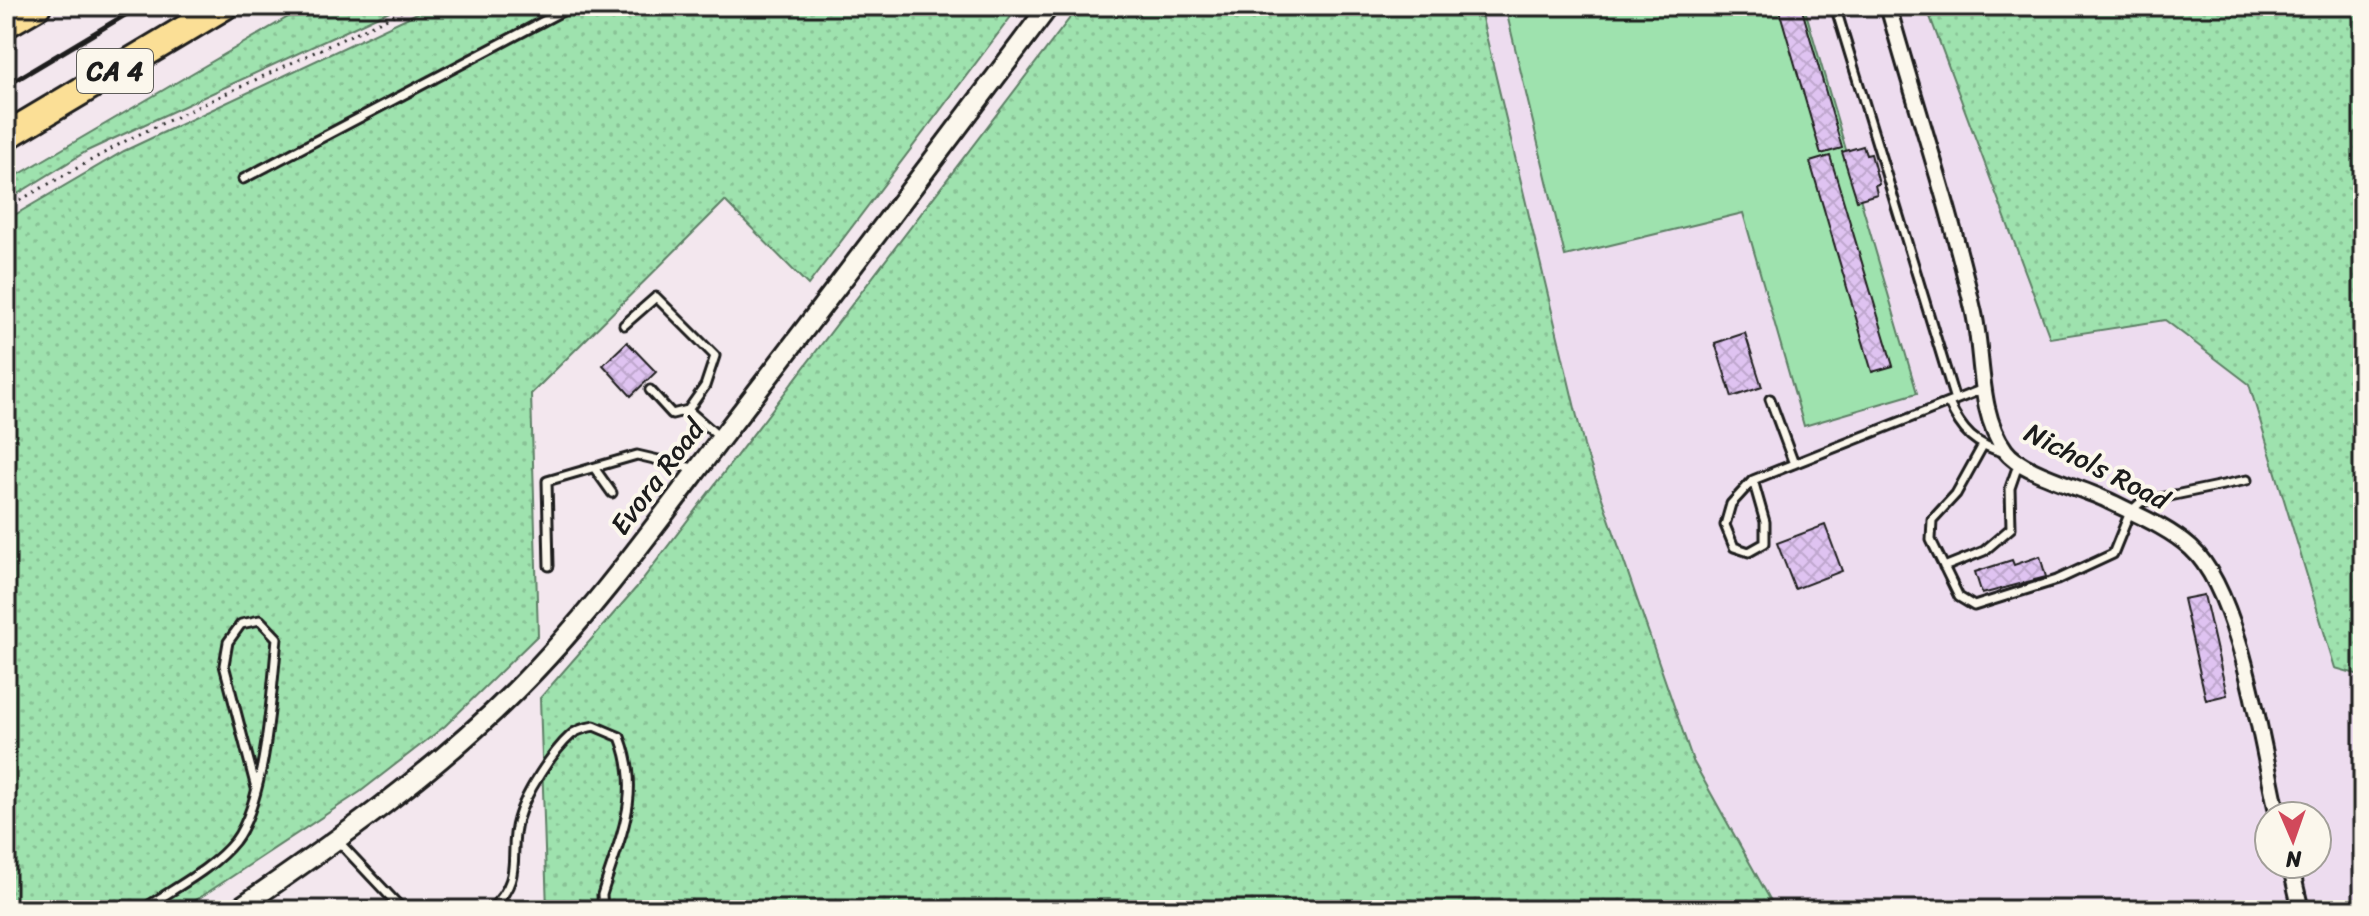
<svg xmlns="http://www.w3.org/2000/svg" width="2369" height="916" font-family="Sriracha,sans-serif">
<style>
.built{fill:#eddcef;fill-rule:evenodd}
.grass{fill:url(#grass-dots);stroke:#5d7f65;stroke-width:2}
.pitch{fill:#9ee2ae;stroke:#5d7f65;stroke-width:2}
.building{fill:url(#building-cross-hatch);stroke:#1c1c1c;stroke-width:2}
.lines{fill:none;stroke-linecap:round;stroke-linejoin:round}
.service-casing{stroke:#1c1c1c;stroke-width:13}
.minor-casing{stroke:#1c1c1c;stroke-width:20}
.tertiary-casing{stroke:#1c1c1c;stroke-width:24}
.motorway-casing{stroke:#1c1c1c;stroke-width:32}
.path{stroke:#1c1c1c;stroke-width:3;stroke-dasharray:2 6;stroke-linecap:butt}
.service{stroke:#fbf7ec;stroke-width:7}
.minor{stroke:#fbf7ec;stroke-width:14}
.tertiary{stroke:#fbf7ec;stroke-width:18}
.motorway{stroke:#fbdf96;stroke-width:26}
.rail{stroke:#1c1c1c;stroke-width:5}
.labels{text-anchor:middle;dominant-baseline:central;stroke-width:8;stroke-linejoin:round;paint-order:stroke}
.shield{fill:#fbf7ec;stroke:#5f5e5a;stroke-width:2}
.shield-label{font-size:26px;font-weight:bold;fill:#1c1c1c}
.street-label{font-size:28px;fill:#1c1c1c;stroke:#fbf7ec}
</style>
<defs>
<pattern id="grass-dots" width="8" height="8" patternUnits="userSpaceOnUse" patternTransform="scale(2)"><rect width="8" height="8" fill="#9ee2ae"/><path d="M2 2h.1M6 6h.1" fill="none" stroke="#88c195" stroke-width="1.8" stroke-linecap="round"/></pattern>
<pattern id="building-cross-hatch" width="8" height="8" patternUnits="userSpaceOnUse" patternTransform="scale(2)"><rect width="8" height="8" fill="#dfc3f1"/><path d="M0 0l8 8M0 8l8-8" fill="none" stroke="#bfa7ce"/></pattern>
</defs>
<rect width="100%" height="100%" fill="#f3e7ee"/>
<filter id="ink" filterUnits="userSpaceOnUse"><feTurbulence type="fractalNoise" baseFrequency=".0125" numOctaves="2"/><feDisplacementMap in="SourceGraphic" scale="16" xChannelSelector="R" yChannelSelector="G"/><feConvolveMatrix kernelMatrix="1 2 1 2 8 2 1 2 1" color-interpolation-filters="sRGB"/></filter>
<g filter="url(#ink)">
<path class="built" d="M1479 6H1926L2050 337 2165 320 2249 384 2335 667 2363 676V910H1776L1693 761 1584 446ZM2269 816H2317V864H2269Z"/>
<path class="grass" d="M307 6H400L87 151 6 201V182Z
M432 6H1019L808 285 725 201 531 394 538 635 445 726 360 792 181 910H6V220L124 151Z
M1079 6H1479L1584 446 1693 761 1776 910H547L540 698 636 588Z
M1926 6H2363V676L2335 668 2249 384 2165 320 2050 338Z"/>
<path class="pitch" d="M1505 6H1804L1917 393 1804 426 1743 213 1565 256Z"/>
<path class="building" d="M1778 6H1801L1842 148 1821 154Z
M1863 146 1866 155 1871 154 1879 184 1875 185 1877 194 1857 200 1842 152Z
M1830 156 1893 366 1872 372 1810 162Z
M1745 333 1762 387 1732 397 1715 343Z
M627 342 656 372 631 396 603 365Z
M1825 525 1842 571 1795 589 1777 543Z
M2040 556 2046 577 1982 594 1975 572 2012 560 2014 565Z
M2204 595 2227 695 2206 700 2183 599Z"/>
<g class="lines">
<g class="service-casing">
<path id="service" d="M1835 6 1955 400
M243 179 572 6
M624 325 656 297 715 356 705 386 688 410
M650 390 672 414 688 410 719 437
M1770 399 1794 464
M1949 403C1962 432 1975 445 2006 453
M1982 447 1956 494 1932 520 1931 540 1959 597 1974 606 2057 580 2113 554 2130 512 2141 502 2247 480
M595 469 612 493
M1753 480 1765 522V543L1749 552 1734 547 1725 525 1731 504 1753 480 1983 389
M549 566 547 481 637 455 697 469
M1944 567 1984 551 2011 528 2010 488 2019 462
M337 840 403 910
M142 910C172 889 212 870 235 841 266 800 272 690 277 638L260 620 241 624 228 642 224 665 256 788
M490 910C526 877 507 854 518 819 525 794 552 752 571 735 577 729 586 728 594 726L620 737C643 796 619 838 602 895L603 910"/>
</g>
<g class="minor-casing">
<path id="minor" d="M1888 6C1916 107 1950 207 1973 309 1984 353 1977 412 2005 450 2021 473 2081 487 2107 500 2135 514 2168 527 2191 548 2241 593 2262 748 2278 816
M2290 864 2301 910"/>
</g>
<g class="tertiary-casing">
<path id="tertiary" d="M236 910C334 843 431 775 516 690 596 610 661 517 729 428 837 288 943 147 1049 6"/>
</g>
<g class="motorway-casing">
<path id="motorway" d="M6 24 37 6
M6 136 224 6"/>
</g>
<path class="path" d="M6 208 129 139 413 6"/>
<use href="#service" class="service"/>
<use href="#minor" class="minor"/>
<use href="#tertiary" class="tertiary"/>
<use href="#motorway" class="motorway"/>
<path class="rail" d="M6 86 140 6"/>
</g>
</g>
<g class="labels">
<rect class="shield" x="77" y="49" width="76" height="44" rx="6"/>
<g class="shield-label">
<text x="115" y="71">CA 4</text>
</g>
<g class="street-label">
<text transform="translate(2097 466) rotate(27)">Nichols Road</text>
<text transform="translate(657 477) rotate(-53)">Evora Road</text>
</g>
</g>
<rect width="2369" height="916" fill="none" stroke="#fbf7ec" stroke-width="32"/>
<rect x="16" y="16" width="2337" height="884" fill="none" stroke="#1c1c1c" stroke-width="3" filter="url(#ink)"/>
<g transform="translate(2293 840) rotate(178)"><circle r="38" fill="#fbf7ec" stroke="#a29f99" stroke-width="2"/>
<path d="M0-6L14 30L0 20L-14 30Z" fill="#d1495b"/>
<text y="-12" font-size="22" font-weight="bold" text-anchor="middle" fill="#1c1c1c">N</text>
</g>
</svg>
